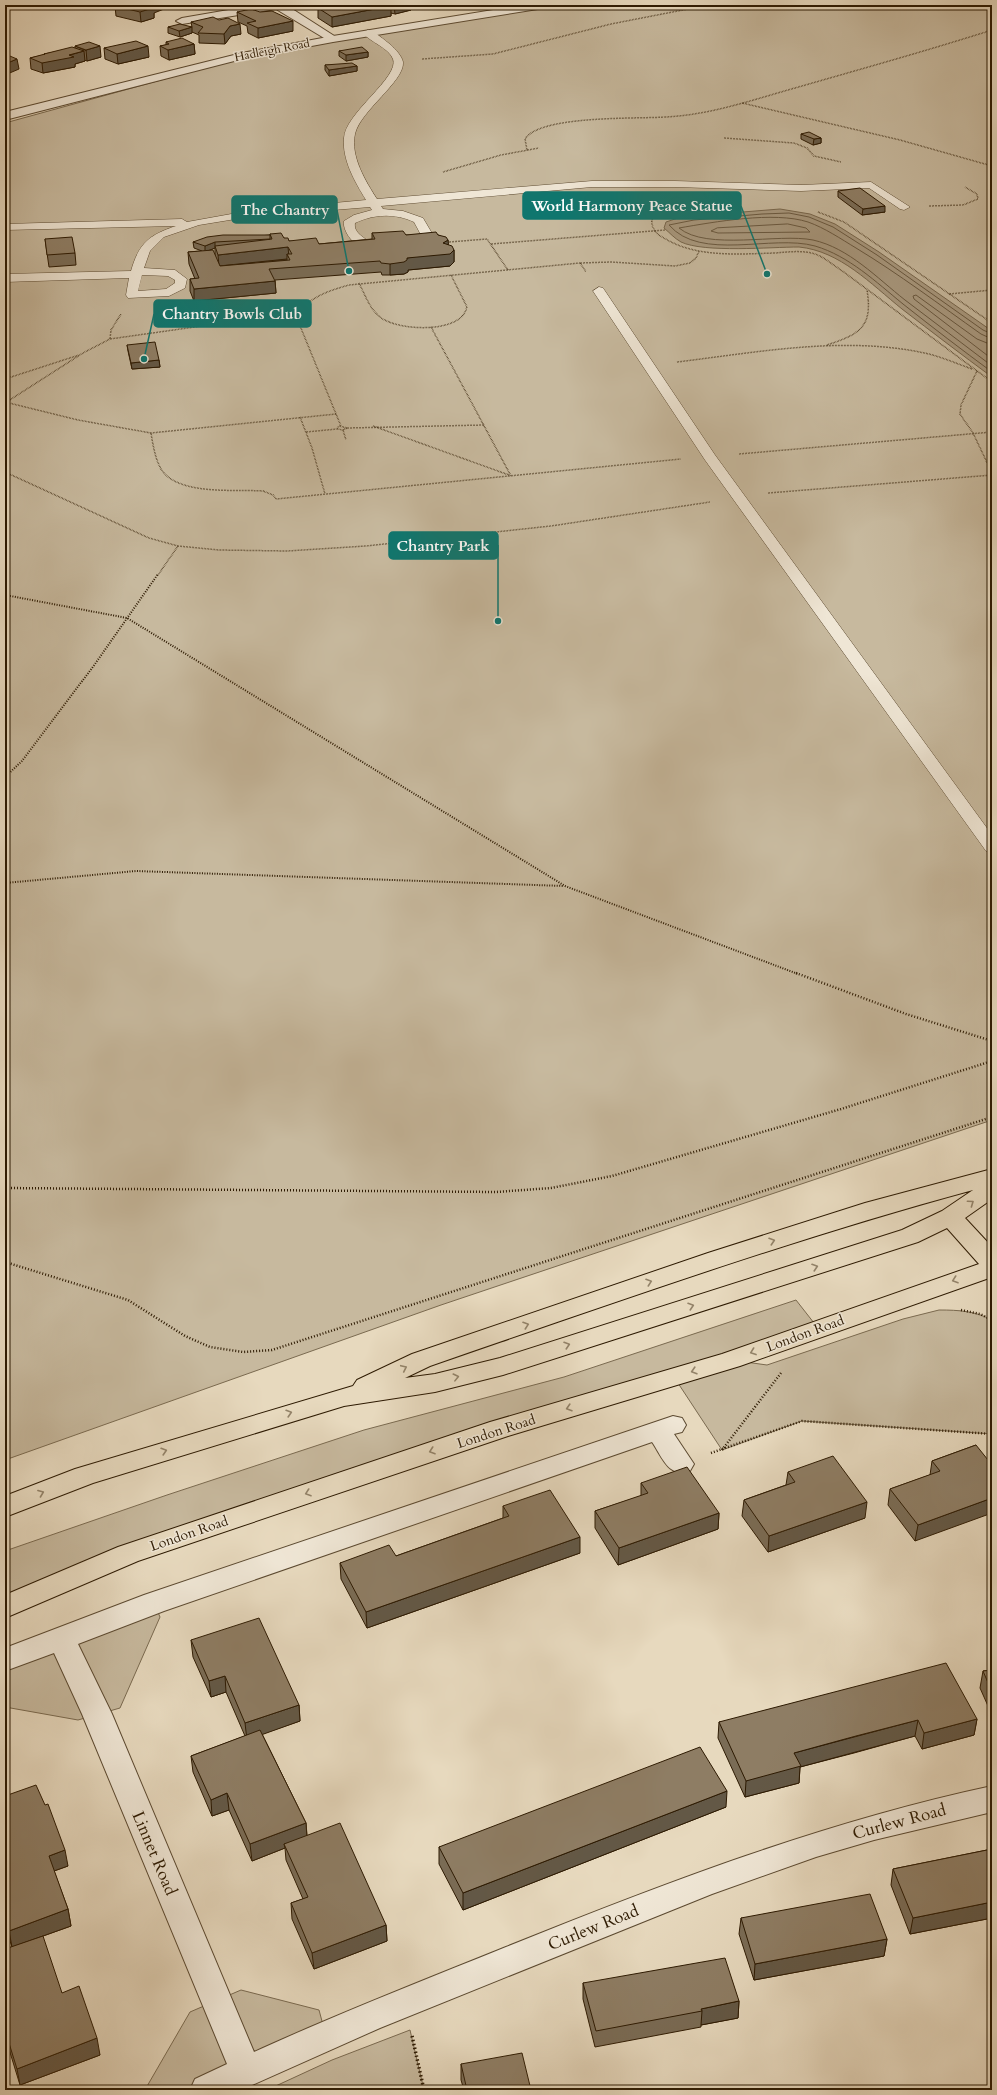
<svg xmlns="http://www.w3.org/2000/svg" width="997" height="2095" font-family="Cardo,serif">
	<style>
		.green { fill: #c7b99e; stroke: #7a6a50 }
		.water { fill: #a8987e; stroke: #77664c }
		.lines { fill: none; stroke-linecap: round; stroke-linejoin: round }
		.shore { stroke: #6a5940; stroke-width: 1 }
		.service-casing { stroke: #5c4a31; stroke-width: 1 }
		.minor-casing { stroke: #5c4a31; stroke-width: 2 }
		.tertiary-casing { stroke: #5c4a31; stroke-width: 2 }
		.primary-casing { stroke: #2d1a02; stroke-width: 2 }
		.path-far3 { stroke: #2d1a02; stroke-width: 1.5; stroke-dasharray: 0.5 1; stroke-linecap: butt }
		.path-far2 { stroke: #2d1a02; stroke-width: 2; stroke-dasharray: 1 1.5; stroke-linecap: butt }
		.path-far1 { stroke: #2d1a02; stroke-width: 2.5; stroke-dasharray: 1 2; stroke-linecap: butt }
		.path { stroke: #2d1a02; stroke-width: 3.5; stroke-dasharray: 1.5 2.5; stroke-linecap: butt }
		.service { fill: #efe6d5; fill-rule: evenodd }
		.minor { fill: #efe6d5; fill-rule: evenodd }
		.tertiary { fill: #efe6d5; fill-rule: evenodd }
		.primary { fill: #e7d9be; fill-rule: evenodd }
		.wall { fill: #7a6c56; stroke: #2d1a02; fill-rule: evenodd }
		.shaded-wall { fill: #635846; stroke: #2d1a02 }
		.building { fill: #8e7d64; stroke: #2d1a02 }
		.oneway { stroke: #938369 }
		.labels { text-anchor: middle; stroke-width: 3; stroke-linejoin: round; paint-order: stroke }
		.far-street-label { font-size: 12px; fill: #2d1a02; stroke: #efe6d5 }
		.street-label { font-size: 14px; fill: #2d1a02; stroke: #efe6d5 }
		.near-street-label { font-size: 17px; fill: #2d1a02; stroke: #efe6d5 }
		.leader { fill: none; stroke: #0f766e; stroke-width: 1.5 }
		.callout-dot { fill: #0f766e; stroke: #efe6d5; stroke-width: 1.5 }
		.callout { fill: #0f766e; stroke: #0f766e; stroke-width: 1.5 }
		.callout-label { font-size: 15px; text-anchor: middle; font-weight: bold; fill: #fff }
	</style>
	<rect width="100%" height="100%" fill="#e7d9be"/>
	<filter id="stains"><feTurbulence type="fractalNoise" baseFrequency=".005" numOctaves="4"/><feColorMatrix values="0 0 0 0 .2 0 0 0 0 .09 0 0 0 0 .02 0 0 0 .5 -.17"/></filter>
	<radialGradient id="worn" r=".72"><stop offset=".6" stop-color="#630" stop-opacity="0"/><stop offset="1" stop-color="#630" stop-opacity=".3"/></radialGradient>
	<g class="green">
		<path d="M544 5H992V1120L441 1305 5 1460V123L190 72 242 56Z"/>
		<path d="M796 1300 814 1323 5 1607V1551L167 1495 364 1430 564 1377Z"/>
		<path d="M939 1310C959 1310 975 1311 992 1320V1434L802 1421 722 1450 674 1377 731 1360 767 1365 903 1319Z"/>
		<path d="M154 1603 160 1617 120 1708 78 1720 5 1707V1660Z"/>
		<path d="M241 1990 319 2010 326 2036 207 2090H147L146 2088 190 2012Z"/>
		<path d="M410 2030 424 2090H339L338 2088 334 2090H267L332 2060Z"/>
	</g>
	<path class="water" d="M780 209 810 214 835 224 879 252 992 331V377C962 355 932 332 902 309 871 284 840 251 799 247 771 247 704 253 681 242 674 238 670 233 664 228L666 222 681 217Z"/>
	<g class="lines">
		<g class="shore">
			<path d="M788 224 806 228 810 232 718 233 711 231 717 228Z"/>
			<path d="M992 334 983 330 877 255 833 227 809 217 789 213 762 214 694 220 669 225C701 262 772 234 815 246 849 256 876 282 903 304 932 327 962 350 992 372"/>
			<path d="M992 339 981 334C940 305 899 274 856 248 841 239 825 228 808 222 774 211 714 222 679 228 707 251 778 233 813 240 849 248 877 278 905 300 934 322 963 344 992 366"/>
			<path d="M992 345 977 339 916 295 913 296 914 299 992 359"/>
		</g>
		<g class="service-casing">
			<g id="service">
				<path d="M368 30C376 32 384 40 391 45 395 49 402 56 403 62 405 81 360 111 355 134 350 156 366 182 377 199L592 181H675L801 185 871 182 910 207 904 210 900 209 869 188 801 191 675 187H592L381 206 383 209 403 211 423 218 433 235 428 245 424 246 418 243 421 235 414 222C395 213 374 214 355 223 353 235 369 239 375 247L373 249C360 253 342 234 344 221L354 215 372 210 370 207 248 217 199 225 164 237 150 251 144 268 175 270 187 279 185 288 169 296 128 298 126 295 129 278 5 282V274L131 271C139 243 149 235 176 226L5 230V224L182 219 187 222 248 211 366 200C355 182 342 160 344 138 345 113 400 77 393 59 388 47 371 43 363 33ZM142 275 168 276 175 280V283L166 289 138 291Z"/>
				<path d="M599 287 603 288 715 455 992 835V852L986 851 705 460 593 291Z"/>
			</g>
		</g>
		<g class="minor-casing">
			<g id="minor">
				<path d="M258 5H286L339 39 337 41H329L276 9 182 24 176 21 182 18Z"/>
				<path d="M673 1416 682 1418 686 1425 682 1432 674 1434 694 1464 690 1471C668 1478 663 1458 652 1442L164 1611 78 1644 112 1714 254 2052C337 2014 422 1981 506 1947 665 1883 824 1822 992 1786V1812L874 1840 816 1857 712 1894 380 2028 241 2090H190L195 2079 227 2064 82 1714 54 1653 5 1671V1648L144 1595Z"/>
			</g>
		</g>
		<g class="tertiary-casing">
			<path id="tertiary" d="M524 5H549L544 8 333 42 242 59 5 120V112L242 53 333 36Z"/>
		</g>
		<g class="primary-casing">
			<path id="primary" d="M992 1169V1199L965 1218 992 1247V1277L740 1366 508 1436 138 1561 5 1618V1595L118 1547 490 1422 722 1354 979 1264 947 1228 918 1242 503 1375 435 1392 344 1406 93 1483 5 1517V1496L75 1469 353 1386 357 1380 412 1354 708 1253 865 1203ZM973 1190 942 1211 902 1230 500 1358 435 1374 405 1378 430 1366C610 1304 789 1240 973 1190Z"/>
		</g>
		<g class="path-far3">
			<path d="M422 59 493 54 611 24 688 9 724 5"/>
			<path d="M742 103 900 140 992 166"/>
			<path d="M724 138 794 143 807 148 814 156 841 162"/>
			<path d="M527 150 525 139C540 115 637 119 665 117 710 115 752 100 795 88 861 69 926 51 992 30"/>
			<path d="M443 172 501 155 539 148"/>
			<path d="M929 206 963 205 978 199 977 194 965 187"/>
			<path d="M713 210 667 213 652 219C651 228 656 234 664 238 696 258 739 254 775 253 787 252 803 250 815 254 824 257 833 265 841 270L992 382"/>
			<path d="M818 212 844 222 992 323"/>
			<path d="M449 242 487 239 508 270"/>
			<path d="M491 244 665 230"/>
			<path d="M580 263 611 262 675 266 690 263 696 258 699 251"/>
			<path d="M359 283C365 295 370 309 380 317 396 330 449 333 463 315 465 313 466 310 467 307L451 275"/>
			<path d="M949 294 992 290"/>
			<path d="M431 327 511 476"/>
			<path d="M110 339 111 330 121 314"/>
			<path d="M827 345C860 334 873 327 867 290"/>
			<path d="M677 362C760 352 846 335 929 354 944 358 958 364 972 369"/>
			<path d="M977 371 961 405 960 414 973 433 992 473"/>
			<path d="M5 379 79 355"/>
			<path d="M5 402 78 420 151 433 336 414 296 316"/>
			<path d="M5 403 83 353 110 339 237 321 296 316C309 297 328 291 349 285L580 263 586 272"/>
			<path d="M336 414 341 426"/>
			<path d="M300 417 312 448 325 494"/>
			<path d="M339 426 347 428 343 430 337 429Z"/>
			<path d="M373 426 509 475"/>
			<path d="M347 428 484 425"/>
			<path d="M343 430 346 440"/>
			<path d="M306 432 337 429"/>
			<path d="M151 433C153 445 155 458 161 469 178 496 235 489 263 491L273 495 276 499 681 459"/>
			<path d="M739 454 992 432"/>
			<path d="M5 472 149 538 178 546 219 550 287 551 366 546 551 526 710 502"/>
			<path d="M768 493 992 475"/>
			<path d="M158 575 178 546"/>
		</g>
		<g class="path-far2">
			<path d="M5 595 127 618 565 886 798 974"/>
			<path d="M5 777 22 761 95 664 158 574"/>
			<path d="M5 883 136 871 564 886"/>
		</g>
		<g class="path-far1">
			<path d="M796 973 906 1014 992 1041"/>
			<path d="M5 1188 496 1192 551 1188 612 1176 841 1109 992 1061"/>
			<path d="M5 1262 128 1300 185 1336 210 1347 243 1352 272 1350 992 1117"/>
			<path d="M961 1310 980 1314 992 1320"/>
			<path d="M722 1450 781 1373"/>
			<path d="M711 1453 802 1421 992 1434"/>
		</g>
		<g class="path">
			<path d="M412 2036 424 2090"/>
			<path d="M338 2088 339 2090"/>
		</g>
		<use href="#service" class="service"/>
		<use href="#minor" class="minor"/>
		<use href="#tertiary" class="tertiary"/>
		<use href="#primary" class="primary"/>
	</g>
	<g class="wall">
		<path d="M350 5H411V10L395 14 391 13V16L332 27 318 18V8Z"/>
		<path d="M115 6 154 13V18L141 22 116 16Z"/>
		<path d="M237 12 293 31 258 38 248 33 247 26 238 22Z"/>
		<path d="M191 22 241 34 231 36 225 44 199 43V35L192 32V33L180 37 168 33V27H192Z"/>
		<path d="M166 42 194 44 195 54 169 60 161 56 160 46 166 45Z"/>
		<path d="M75 46 101 57 87 61 84 60 85 61 75 64V67L43 73 31 69 30 58 44 55V54L75 48Z"/>
		<path d="M104 48 149 57 118 64 105 59Z"/>
		<path d="M339 51 368 52V57L346 61 339 56Z"/>
		<path d="M325 65 357 66V71L329 76 325 70Z"/>
		<path d="M801 134 821 138V143L813 145 801 139Z"/>
		<path d="M838 191 885 212 862 215 838 197Z"/>
		<path d="M372 233 406 235H438L448 240V245L454 250V262L450 266 408 270V272L404 274 390 275H382L381 272 275 280 276 293 194 301 190 291V279H195L189 264 188 252 202 251 194 248 193 242 270 235V234L284 238 289 241 319 244 372 239ZM215 248V256L210 250ZM287 259V260L220 266 266 261Z"/>
		<path d="M45 239 75 253 76 265 49 267Z"/>
		<path d="M127 345 159 360 160 367 132 369 128 351Z"/>
		<path d="M976 1445 915 1541 888 1505 890 1489 930 1475 932 1461Z"/>
		<path d="M788 1472 865 1518 768 1552 742 1516 744 1500 786 1485Z"/>
		<path d="M641 1483 719 1513 718 1529 618 1565 595 1528V1511L641 1496Z"/>
		<path d="M503 1506 580 1553 367 1628 341 1579 340 1563 396 1556 503 1518Z"/>
		<path d="M191 1640 299 1705 300 1721 262 1734 306 1823 307 1835 386 1925 387 1941 314 1969 292 1919 291 1903 303 1899 286 1860 285 1848 252 1861 229 1810 212 1816 193 1772 191 1756 245 1736 226 1692 211 1697 193 1657Z"/>
		<path d="M992 1670V1715L980 1688 983 1671Z"/>
		<path d="M977 1719 974 1735 922 1749 915 1736 854 1753 800 1767 799 1783 745 1797 718 1738 719 1722Z"/>
		<path d="M5 1796 68 1866 54 1871 68 1909 71 1926 29 1941 100 2055 20 2085 5 2036V1949L12 1947 5 1926Z"/>
		<path d="M726 1807 463 1910 439 1864V1847Z"/>
		<path d="M992 1849V1918L910 1934 891 1885 893 1869Z"/>
		<path d="M741 1918 887 1939 884 1956 754 1980 739 1934Z"/>
		<path d="M583 1983 739 2001 738 2018 701 2025V2027L595 2047 583 1999Z"/>
		<path d="M461 2064 531 2090H464L461 2080Z"/>
	</g>
	<g class="shaded-wall">
		<path d="M147 5H174L154 13V18L141 22 140 12 145 6Z"/>
		<path d="M394 5H411V10L395 14Z"/>
		<path d="M391 6V16L332 27V17Z"/>
		<path d="M293 21V31L258 38V28Z"/>
		<path d="M240 24 241 34 231 36 225 44 224 34 230 26Z"/>
		<path d="M192 27V33L180 37 179 31Z"/>
		<path d="M194 44 195 54 169 60 168 50Z"/>
		<path d="M100 46 101 57 87 61 86 50Z"/>
		<path d="M148 46 149 57 118 64 117 54Z"/>
		<path d="M84 51 85 61 75 64V67L43 73 42 63Z"/>
		<path d="M368 52V57L346 61V55Z"/>
		<path d="M17 59 19 69 5 75V64Z"/>
		<path d="M357 66V71L329 76V70Z"/>
		<path d="M821 138V143L813 145 814 139Z"/>
		<path d="M885 206V212L862 215 863 209Z"/>
		<path d="M448 240 449 252 443 243Z"/>
		<path d="M215 242V248L205 252V246Z"/>
		<path d="M288 247 289 258 287 254V259L219 266 218 255Z"/>
		<path d="M454 250V262L450 266 408 270V272L404 274 390 275V264L407 258Z"/>
		<path d="M275 281 276 293 194 301V289Z"/>
		<path d="M159 360 160 367 132 369 131 363Z"/>
		<path d="M992 1498V1513L915 1541 918 1525Z"/>
		<path d="M867 1502 865 1518 768 1552 769 1536Z"/>
		<path d="M719 1513 718 1529 618 1565 619 1548Z"/>
		<path d="M580 1537V1553L367 1628 366 1612Z"/>
		<path d="M225 1676 226 1692 211 1697 209 1681Z"/>
		<path d="M299 1705 300 1721 247 1740 245 1723Z"/>
		<path d="M977 1719 974 1735 922 1749 924 1733Z"/>
		<path d="M918 1720 915 1736 800 1767 799 1783 745 1797 746 1781 794 1753Z"/>
		<path d="M727 1791 726 1807 463 1910V1893Z"/>
		<path d="M227 1793 229 1810 212 1816 211 1800Z"/>
		<path d="M306 1823 307 1839 284 1844 285 1848 252 1861 250 1844Z"/>
		<path d="M65 1850 68 1866 51 1872 49 1856Z"/>
		<path d="M992 1902V1918L910 1934 913 1918Z"/>
		<path d="M68 1909 71 1926 12 1947 9 1931Z"/>
		<path d="M386 1925 387 1941 314 1969 312 1953Z"/>
		<path d="M887 1939 884 1956 754 1980 755 1964Z"/>
		<path d="M739 2001 738 2018 701 2025 702 2011 701 2009Z"/>
		<path d="M97 2038 100 2055 20 2085 17 2069Z"/>
	</g>
	<g class="building">
		<path d="M118 5H147L145 6 153 8 140 12 115 6Z"/>
		<path d="M349 5H389L391 6 332 17 318 8Z"/>
		<path d="M251 9 260 12 272 11 293 21 258 28 247 23 256 21 237 12Z"/>
		<path d="M213 17 219 20 228 18 240 24 230 26 224 34 198 33 203 27 191 22Z"/>
		<path d="M180 24 192 27 179 31 168 27Z"/>
		<path d="M182 38 194 44 168 50 160 46 169 44 166 42Z"/>
		<path d="M136 41 148 46 117 54 104 48Z"/>
		<path d="M89 42 100 46 86 50 75 46Z"/>
		<path d="M72 47 84 51 69 55 74 57 42 63 30 58 45 54H44Z"/>
		<path d="M362 47 368 52 346 55 339 51Z"/>
		<path d="M5 54 17 59 5 64Z"/>
		<path d="M352 63 357 66 329 70 325 65Z"/>
		<path d="M809 132 821 138 814 139 801 134Z"/>
		<path d="M860 188 885 206 863 209 838 191Z"/>
		<path d="M403 231 406 235 436 232 438 235 446 237 448 240 443 243 452 246 454 250 450 254 407 258V260L404 262 390 264 381 263 380 261 269 269 275 281 194 289 190 279 199 278 188 252 213 250 220 266 290 260 287 254H292L288 247 218 255 215 246 272 239 270 234 281 233 284 238H288L289 241 316 238 319 244 375 239 372 233Z"/>
		<path d="M223 235H270V239L215 242 205 246 193 242 207 237Z"/>
		<path d="M72 237 75 253 47 255 45 239Z"/>
		<path d="M155 342 159 360 131 363 127 345Z"/>
		<path d="M976 1445 992 1465V1498L918 1525 890 1489 940 1471 932 1461Z"/>
		<path d="M833 1456 867 1502 769 1536 744 1500 795 1482 788 1472Z"/>
		<path d="M687 1467 719 1513 619 1548 595 1511 648 1493 641 1483Z"/>
		<path d="M550 1490 580 1537 366 1612 340 1563 389 1545 396 1556 509 1516 503 1506Z"/>
		<path d="M259 1618 299 1705 245 1723 225 1676 209 1681 191 1640Z"/>
		<path d="M946 1663 977 1719 924 1733 918 1720 856 1736 794 1753 801 1766 746 1781 719 1722Z"/>
		<path d="M992 1670V1692L983 1671Z"/>
		<path d="M260 1730 306 1823 250 1844 227 1793 211 1800 191 1756Z"/>
		<path d="M700 1747 727 1791 463 1893 439 1847Z"/>
		<path d="M36 1785 45 1805 48 1804 65 1850 49 1856 68 1909 9 1931 5 1919V1796Z"/>
		<path d="M340 1823 386 1925 312 1953 291 1903 308 1897 284 1844Z"/>
		<path d="M992 1849V1902L913 1918 893 1869Z"/>
		<path d="M870 1894 887 1939 755 1964 741 1918Z"/>
		<path d="M43 1936 62 1993 79 1986 97 2038 17 2069 5 2030V1949Z"/>
		<path d="M725 1958 739 2001 701 2009 702 2011 596 2031 583 1983Z"/>
		<path d="M522 2053 531 2090H467L461 2064Z"/>
	</g>
	<defs><path id="oneway-chevron" d="M-2-3.5L2.5 0L-2 3.5" fill="none" stroke-width="1.6" stroke-linecap="round" stroke-linejoin="round"/></defs>
	<g class="oneway">
		<use href="#oneway-chevron" transform="translate(971 1203) rotate(-35)"/>
		<use href="#oneway-chevron" transform="translate(772 1241) rotate(-18)"/>
		<use href="#oneway-chevron" transform="translate(815 1267) rotate(-18)"/>
		<use href="#oneway-chevron" transform="translate(955 1280) rotate(161)"/>
		<use href="#oneway-chevron" transform="translate(649 1282) rotate(-19)"/>
		<use href="#oneway-chevron" transform="translate(691 1306) rotate(-18)"/>
		<use href="#oneway-chevron" transform="translate(526 1325) rotate(-19)"/>
		<use href="#oneway-chevron" transform="translate(567 1345) rotate(-18)"/>
		<use href="#oneway-chevron" transform="translate(753 1352) rotate(160)"/>
		<use href="#oneway-chevron" transform="translate(404 1368) rotate(-25)"/>
		<use href="#oneway-chevron" transform="translate(694 1371) rotate(163)"/>
		<use href="#oneway-chevron" transform="translate(456 1377) rotate(-14)"/>
		<use href="#oneway-chevron" transform="translate(569 1408) rotate(163)"/>
		<use href="#oneway-chevron" transform="translate(289 1413) rotate(-17)"/>
		<use href="#oneway-chevron" transform="translate(164 1451) rotate(-17)"/>
		<use href="#oneway-chevron" transform="translate(432 1451) rotate(161)"/>
		<use href="#oneway-chevron" transform="translate(41 1493) rotate(-21)"/>
		<use href="#oneway-chevron" transform="translate(308 1493) rotate(161)"/>
	</g>
	<g class="labels">
		<g class="far-street-label">
			<text transform="translate(272 50) rotate(-11)" y="4">Hadleigh Road</text>
		</g>
		<g class="street-label">
			<text transform="translate(805 1333) rotate(-20)" y="5">London Road</text>
			<text transform="translate(496 1431) rotate(-18)" y="5">London Road</text>
			<text transform="translate(189 1533) rotate(-19)" y="5">London Road</text>
		</g>
		<g class="near-street-label">
			<text transform="translate(899 1821) rotate(-15)" y="6">Curlew Road</text>
			<text transform="translate(155 1853) rotate(67)" y="6">Linnet Road</text>
			<text transform="translate(593 1927) rotate(-22)" y="6">Curlew Road</text>
		</g>
	</g>
	<path class="leader" d="M767 274L741 206M349 271L337 210M144 359L154 314M498 621L498 545"/>
	<g class="callout-dot">
		<circle cx="767" cy="274" r="4"/>
		<circle cx="349" cy="271" r="4"/>
		<circle cx="144" cy="359" r="4"/>
		<circle cx="498" cy="621" r="4"/>
	</g>
	<g class="callout">
		<rect x="523" y="192" width="218" height="27" rx="4"/>
		<rect x="232" y="196" width="105" height="27" rx="4"/>
		<rect x="154" y="300" width="157" height="27" rx="4"/>
		<rect x="389" y="532" width="109" height="27" rx="4"/>
	</g>
	<g class="callout-label">
		<text x="632" y="211">World Harmony Peace Statue</text>
		<text x="285" y="215">The Chantry</text>
		<text x="232" y="319">Chantry Bowls Club</text>
		<text x="443" y="551">Chantry Park</text>
	</g>
	<rect width="997" height="2095" fill="none" stroke="#e7d9be" stroke-width="20"/>
	<rect x="6" y="6" width="985" height="2083" fill="none" stroke="#2d1a02" stroke-width="2"/>
	<rect x="10" y="10" width="977" height="2075" fill="none" stroke="#2d1a02"/>
	<rect width="100%" height="100%" filter="url(#stains)"/>
	<rect width="100%" height="100%" fill="url(#worn)"/>
</svg>
